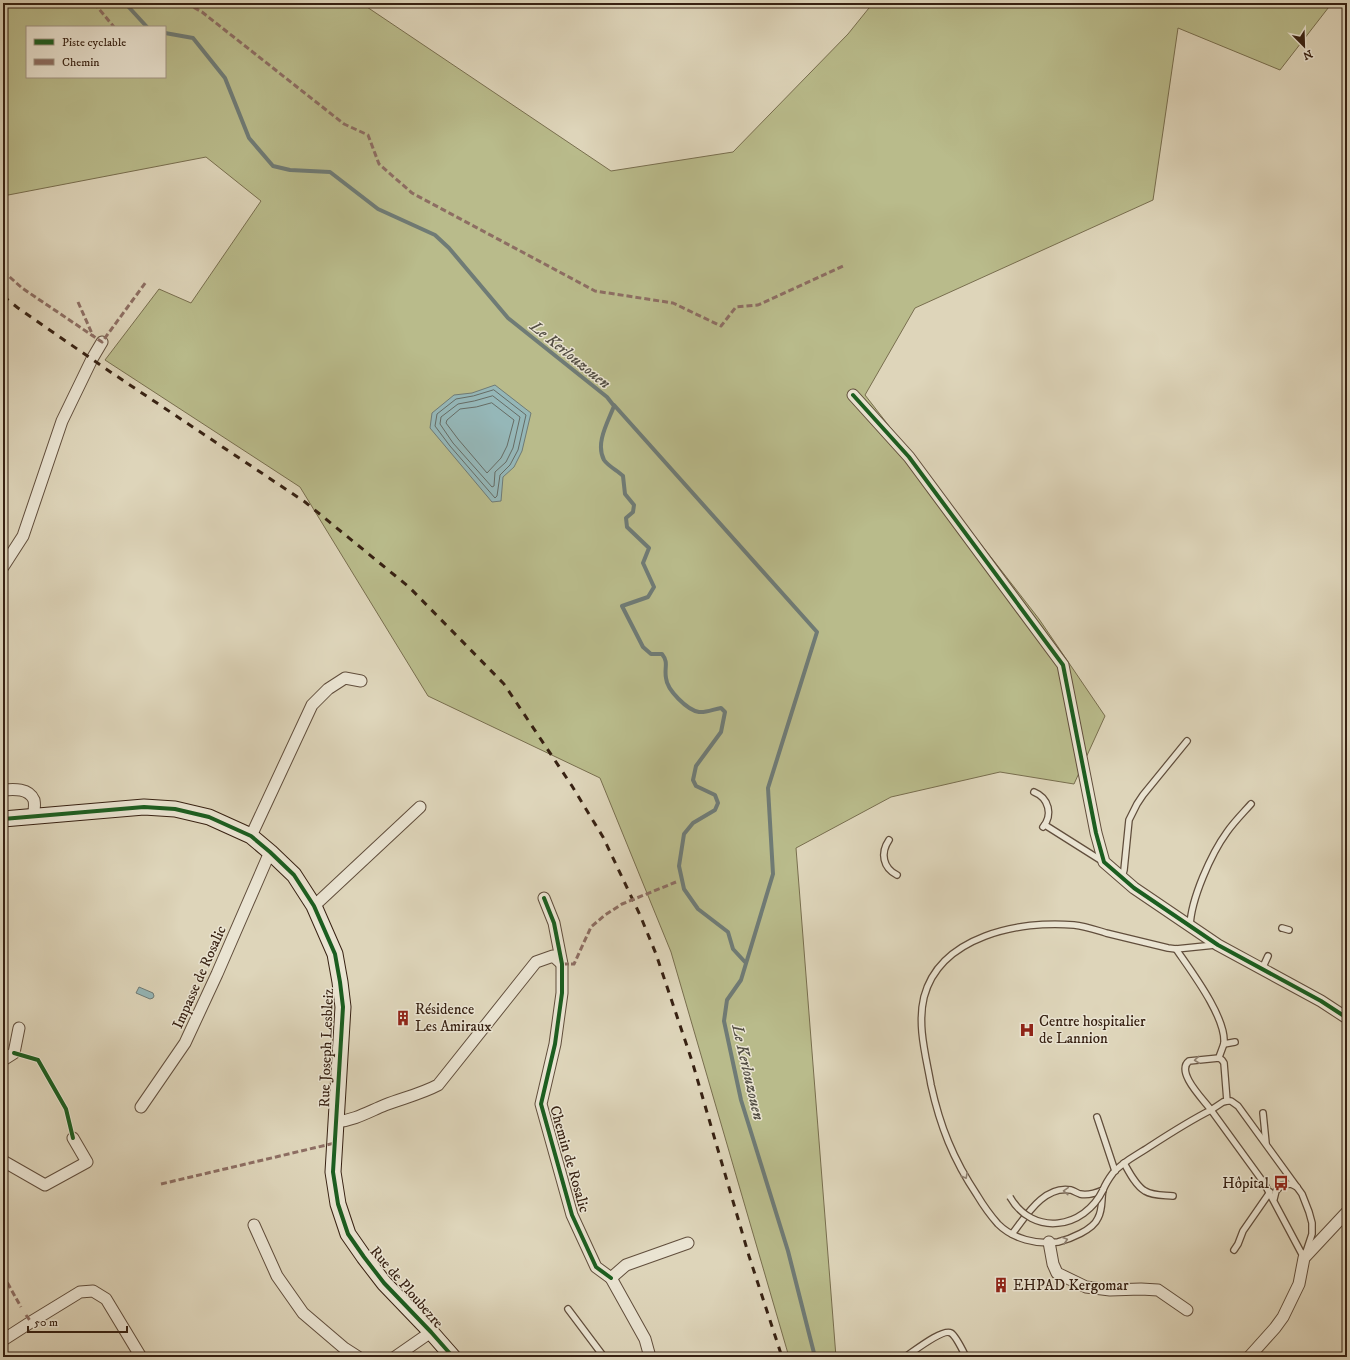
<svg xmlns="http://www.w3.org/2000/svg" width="1350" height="1360" font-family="'IM FELL DW Pica',serif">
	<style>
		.green { fill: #b9bb8b; stroke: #786e4e; fill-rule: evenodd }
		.water { fill: #95b7b8; stroke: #6f7b76 }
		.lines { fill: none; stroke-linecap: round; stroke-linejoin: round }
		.shore { stroke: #666c65; stroke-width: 1 }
		.stream { stroke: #6f7b76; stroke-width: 4 }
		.lane-casing { stroke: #614e3c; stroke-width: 8 }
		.street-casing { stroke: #614e3c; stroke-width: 13 }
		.secondary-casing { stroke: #372112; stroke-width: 17 }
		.lane { stroke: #eae4d2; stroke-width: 5.5 }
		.street { stroke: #eae4d2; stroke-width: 11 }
		.secondary { stroke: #eae4d2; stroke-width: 15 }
		.rail { stroke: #372112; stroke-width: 3; stroke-dasharray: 7 7; stroke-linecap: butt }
		.lane-bridge-casing { stroke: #614e3c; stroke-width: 8; stroke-linecap: butt }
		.lane-bridge { stroke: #eae4d2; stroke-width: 5.5 }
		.quiet { stroke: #8d6e63; stroke-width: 3; stroke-dasharray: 6 3; stroke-linecap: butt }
		.cycleway-casing { stroke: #eae4d2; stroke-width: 6 }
		.cycleway { stroke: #1b5e20; stroke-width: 4 }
		.oneway { stroke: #908272 }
		.labels { text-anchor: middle; stroke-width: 3; stroke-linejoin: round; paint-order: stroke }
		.street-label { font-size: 15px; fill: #372112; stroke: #eae4d2 }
		.poi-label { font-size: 15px; fill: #372112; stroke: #eae4d2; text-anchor: start }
		.water-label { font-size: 16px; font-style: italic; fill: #534e44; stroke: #eae4d2 }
	</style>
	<rect width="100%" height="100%" fill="#ded5ba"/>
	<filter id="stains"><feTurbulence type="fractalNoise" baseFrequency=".005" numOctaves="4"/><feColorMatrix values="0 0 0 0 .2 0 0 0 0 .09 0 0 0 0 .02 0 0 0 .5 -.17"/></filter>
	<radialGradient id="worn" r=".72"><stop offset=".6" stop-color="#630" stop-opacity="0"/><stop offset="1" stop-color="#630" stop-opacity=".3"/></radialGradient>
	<path class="green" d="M3 3H361L611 171 733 152 848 34 873 3H1332L1280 70 1178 28 1153 200 915 308 865 395 1039 619 1105 716 1074 784 1000 772 891 797 796 848 836 1357H789L671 952 600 778 428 696 300 487 105 360 159 289 191 303 261 201 206 157 3 196ZM27 27H165V77H27Z"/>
	<g class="water">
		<path d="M495 385 531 413 522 451 514 467 503 477 501 501 492 502 430 428 432 413 454 395 472 393Z"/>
		<path d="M139 987 153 993 154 996 153 998 150 999 136 993Z"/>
	</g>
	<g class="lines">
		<g class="shore">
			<path d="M494 390 526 415 518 450 510 465 500 475 497 496 495 498 450 446 435 426 437 414 456 399 473 396Z"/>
			<path d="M493 396 520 417 513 448 506 462 495 472 494 486 492 487 453 443 440 424 441 417 458 404 474 401Z"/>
			<path d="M492 403 514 420 507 446 501 458 487 473 458 439 446 423 447 420 460 409 476 407Z"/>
		</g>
		<g class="stream">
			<path d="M125 3 147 27"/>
			<path d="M165 33 193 38 225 78 249 138 273 166 290 170 330 172 378 209 435 235 449 248 508 318 607 397 614 406C608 422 595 443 604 460 608 466 618 471 623 476L625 494 634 505 633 512 626 518 627 527 649 548 643 563 654 587 648 597 622 606 643 647 651 654H662C669 663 664 667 666 678 667 690 687 710 699 712 706 713 714 709 721 708L725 712 721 732 696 766 693 780 696 786 715 795 718 803 715 810 693 823 684 834 679 866 684 889 698 909 728 932 733 949 745 962"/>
			<path d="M614 405 817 632 768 788 773 874 741 980 727 1000 724 1021 741 1100 788 1251 815 1357"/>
		</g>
		<g class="lane-casing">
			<g id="lane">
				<path d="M1034 792C1049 798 1053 815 1043 827"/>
				<path d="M1045 825 1102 861"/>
				<path d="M889 840C880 853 883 868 897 875"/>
				<path d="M1122 877 1124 870 1129 820 1137 804 1143 795 1187 741"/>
				<path d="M1190 926C1191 899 1211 854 1227 832 1234 822 1243 813 1251 804"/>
				<path d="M1282 928 1289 930"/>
				<path d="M1215 945 1176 949 1168 948C1147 943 1126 938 1106 933 1096 930 1085 926 1074 925 1020 920 940 936 924 997 917 1026 926 1056 931 1085 940 1126 953 1159 977 1195 983 1205 990 1215 998 1224 1013 1239 1037 1245 1058 1242 1070 1239 1093 1230 1098 1218 1103 1209 1101 1199 1103 1190 1105 1185 1110 1177 1113 1173 1122 1162 1137 1155 1149 1147 1169 1134 1189 1121 1211 1110 1204 1100 1175 1072 1189 1061L1219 1058 1222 1060 1224 1063 1227 1101"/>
				<path d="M1176 949C1191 971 1226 1017 1224 1043 1223 1048 1220 1053 1219 1058"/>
				<path d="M1262 969 1268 956"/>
				<path d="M1224 1044 1235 1042"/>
				<path d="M1227 1101H1231L1238 1106 1302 1194 1309 1212 1312 1223V1234L1304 1258 1264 1183 1211 1110 1223 1102Z"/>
				<path d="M1263 1113 1266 1143"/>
				<path d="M1097 1117 1115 1171"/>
				<path d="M1124 1163C1129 1172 1136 1186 1145 1191 1153 1196 1164 1195 1173 1196"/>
				<path d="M1274 1199 1276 1191 1282 1185 1291 1184 1297 1187"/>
				<path d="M1012 1234C1026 1216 1044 1185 1071 1190 1074 1191 1077 1193 1080 1194 1088 1196 1096 1193 1103 1190"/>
				<path d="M1234 1250 1238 1244 1243 1231 1270 1192"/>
				<path d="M568 1309 604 1357"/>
				<path d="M905 1357C913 1352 943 1328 951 1333 956 1336 963 1351 966 1357"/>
			</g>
		</g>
		<g class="street-casing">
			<g id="street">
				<path d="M853 395 909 457 1063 665 1096 833 1104 862 1134 888 1218 945 1321 1001 1347 1018"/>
				<path d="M3 567 23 536 62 421 92 359 102 342"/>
				<path d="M3 790C14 789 29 788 34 800 35 805 34 812 33 816"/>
				<path d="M251 836 312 705 328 689 345 678 361 681"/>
				<path d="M544 898 554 923 562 964V993L555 1044 541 1104 572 1215 596 1267 611 1278"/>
				<path d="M314 906 420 807"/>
				<path d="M3 1060 14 1053 19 1028"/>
				<path d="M141 1107 185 1043 217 974 270 852"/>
				<path d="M336 1122C355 1120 368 1112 385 1105 403 1098 421 1094 438 1085L536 962 553 956 562 964"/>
				<path d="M3 1161 45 1185 87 1162 73 1138"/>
				<path d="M254 1225 277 1276 303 1313 344 1348 358 1357"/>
				<path d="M1049 1242 1053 1264 1057 1273 1086 1287 1110 1290 1141 1289 1158 1290 1187 1310"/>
				<path d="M3 1340 31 1322 80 1292 93 1291 106 1299 141 1357"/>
				<path d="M395 1357 431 1332"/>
				<path d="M650 1357 645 1339 611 1278 626 1265 688 1243"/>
				<path d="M1249 1357 1275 1328 1283 1317 1299 1284 1304 1258 1347 1212"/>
			</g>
		</g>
		<g class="secondary-casing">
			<path id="secondary" d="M3 819 144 807 175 809 209 817 251 836 270 852 294 875 314 906 335 954 340 982 343 1007 333 1172 338 1204 348 1234 364 1257 384 1283 431 1332 453 1357"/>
		</g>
		<use href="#lane" class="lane"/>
		<use href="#street" class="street"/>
		<use href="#secondary" class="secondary"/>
		<path class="rail" d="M3 296 18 308 109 371 305 502 409 587 504 684 572 786 603 837 640 915 656 954 692 1061 749 1256 782 1357"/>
		<g class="lane-bridge-casing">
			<path id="lane-bridge" d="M1010 1197C1033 1237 1084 1229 1103 1190"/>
		</g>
		<use href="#lane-bridge" class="lane-bridge"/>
		<g class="quiet">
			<path d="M94 3 114 27"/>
			<path d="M186 3 202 12 344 124 368 135 379 164 412 193 595 291 673 303 721 326 736 307 758 305 843 266"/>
			<path d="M3 271 22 288 102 342 146 282"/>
			<path d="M78 302 93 336"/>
			<path d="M562 964H574L591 927 605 915 622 904 676 882"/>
			<path d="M161 1184 335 1143"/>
			<path d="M3 1275 21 1307"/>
			<path d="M26 1315 31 1322"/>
		</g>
		<g class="cycleway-casing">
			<g id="cycleway">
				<path d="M853 395 909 457 1063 665 1096 833 1104 862 1134 888 1218 945 1321 1001 1347 1018"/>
				<path d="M3 819 144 807 175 809 209 817 251 836 270 852 294 875 314 906 335 954 340 982 343 1007 333 1172 338 1204 348 1234 364 1257 384 1283 431 1332 453 1357"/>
				<path d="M544 898 554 923 562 964V993L555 1044 541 1104 572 1215 596 1267 611 1278"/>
				<path d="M14 1053 38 1060 66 1109 73 1138"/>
			</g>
		</g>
		<use href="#cycleway" class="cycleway"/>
	</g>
	<defs><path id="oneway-chevron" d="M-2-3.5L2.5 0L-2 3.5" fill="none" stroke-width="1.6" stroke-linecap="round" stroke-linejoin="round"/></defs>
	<g class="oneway">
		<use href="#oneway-chevron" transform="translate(1197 1060) rotate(174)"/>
		<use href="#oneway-chevron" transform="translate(965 1176) rotate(62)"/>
		<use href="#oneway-chevron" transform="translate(1066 1191) rotate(-176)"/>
		<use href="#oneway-chevron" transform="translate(1065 1240) rotate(-16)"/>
	</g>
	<defs>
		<g id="building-bare" transform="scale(1.2)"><path d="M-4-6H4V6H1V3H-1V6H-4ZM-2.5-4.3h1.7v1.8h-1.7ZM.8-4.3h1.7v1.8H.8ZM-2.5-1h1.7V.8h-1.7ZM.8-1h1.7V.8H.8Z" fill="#8f2418" stroke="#eae4d2" stroke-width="2.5" paint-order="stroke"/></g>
		<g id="hospital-bare" transform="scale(1.2)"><path d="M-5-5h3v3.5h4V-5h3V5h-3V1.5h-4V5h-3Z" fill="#8f2418" stroke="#eae4d2" stroke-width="2.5" paint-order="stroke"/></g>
		<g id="bus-bare" transform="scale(1.2)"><path d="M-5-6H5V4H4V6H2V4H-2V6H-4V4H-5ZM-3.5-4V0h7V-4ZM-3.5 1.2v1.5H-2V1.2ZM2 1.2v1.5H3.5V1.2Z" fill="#8f2418" stroke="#eae4d2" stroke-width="2.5" paint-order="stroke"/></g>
	</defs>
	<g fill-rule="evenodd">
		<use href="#building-bare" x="403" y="1018"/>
		<use href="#hospital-bare" x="1027" y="1030"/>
		<use href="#bus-bare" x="1281" y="1183"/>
		<use href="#building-bare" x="1001" y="1285"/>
	</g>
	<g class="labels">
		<g class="street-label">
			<text transform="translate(199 977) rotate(-66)" y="5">Impasse de Rosalic</text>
			<text transform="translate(326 1048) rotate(-88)" y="5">Rue Joseph Lesbleiz</text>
			<text transform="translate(570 1159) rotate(74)" y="5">Chemin de Rosalic</text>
			<text transform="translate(407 1287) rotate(49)" y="5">Rue de Ploubezre</text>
		</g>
		<g class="poi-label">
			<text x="415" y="1014">Résidence<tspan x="415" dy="17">Les Amiraux</tspan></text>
			<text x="1039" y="1026">Centre hospitalier<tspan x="1039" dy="17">de Lannion</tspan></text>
			<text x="1269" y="1188" text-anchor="end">Hôpital</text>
			<text x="1013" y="1290">EHPAD Kergomar</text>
		</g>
		<g class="water-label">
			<text transform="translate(571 354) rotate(39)" y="6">Le Kerlouzouen</text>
			<text transform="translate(749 1072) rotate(77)" y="6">Le Kerlouzouen</text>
		</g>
	</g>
	<rect width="1350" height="1360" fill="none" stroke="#ded5ba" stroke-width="16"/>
	<rect x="4" y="4" width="1342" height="1352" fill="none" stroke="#372112" stroke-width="2"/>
	<rect x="8" y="8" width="1334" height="1344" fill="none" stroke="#372112"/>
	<rect x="26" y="26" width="140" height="52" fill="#eae4d2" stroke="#a29685"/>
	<rect x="34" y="39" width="20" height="6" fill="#1b5e20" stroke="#a29685"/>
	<text x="62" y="46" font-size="12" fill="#372112">Piste cyclable</text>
	<rect x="34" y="59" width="20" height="6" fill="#8d6e63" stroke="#a29685"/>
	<text x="62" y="66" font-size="12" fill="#372112">Chemin</text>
	<g transform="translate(1304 46) rotate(157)" stroke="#eae4d2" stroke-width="3" paint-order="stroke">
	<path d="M0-3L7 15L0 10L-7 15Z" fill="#372112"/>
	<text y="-6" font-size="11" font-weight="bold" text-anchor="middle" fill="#372112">N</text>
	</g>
	<path d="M28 1326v6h99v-6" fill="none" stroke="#372112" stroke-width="2"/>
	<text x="34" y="1326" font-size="12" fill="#372112" stroke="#eae4d2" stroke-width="3" paint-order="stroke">50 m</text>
	<rect width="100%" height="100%" filter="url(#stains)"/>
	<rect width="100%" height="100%" fill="url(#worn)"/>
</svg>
